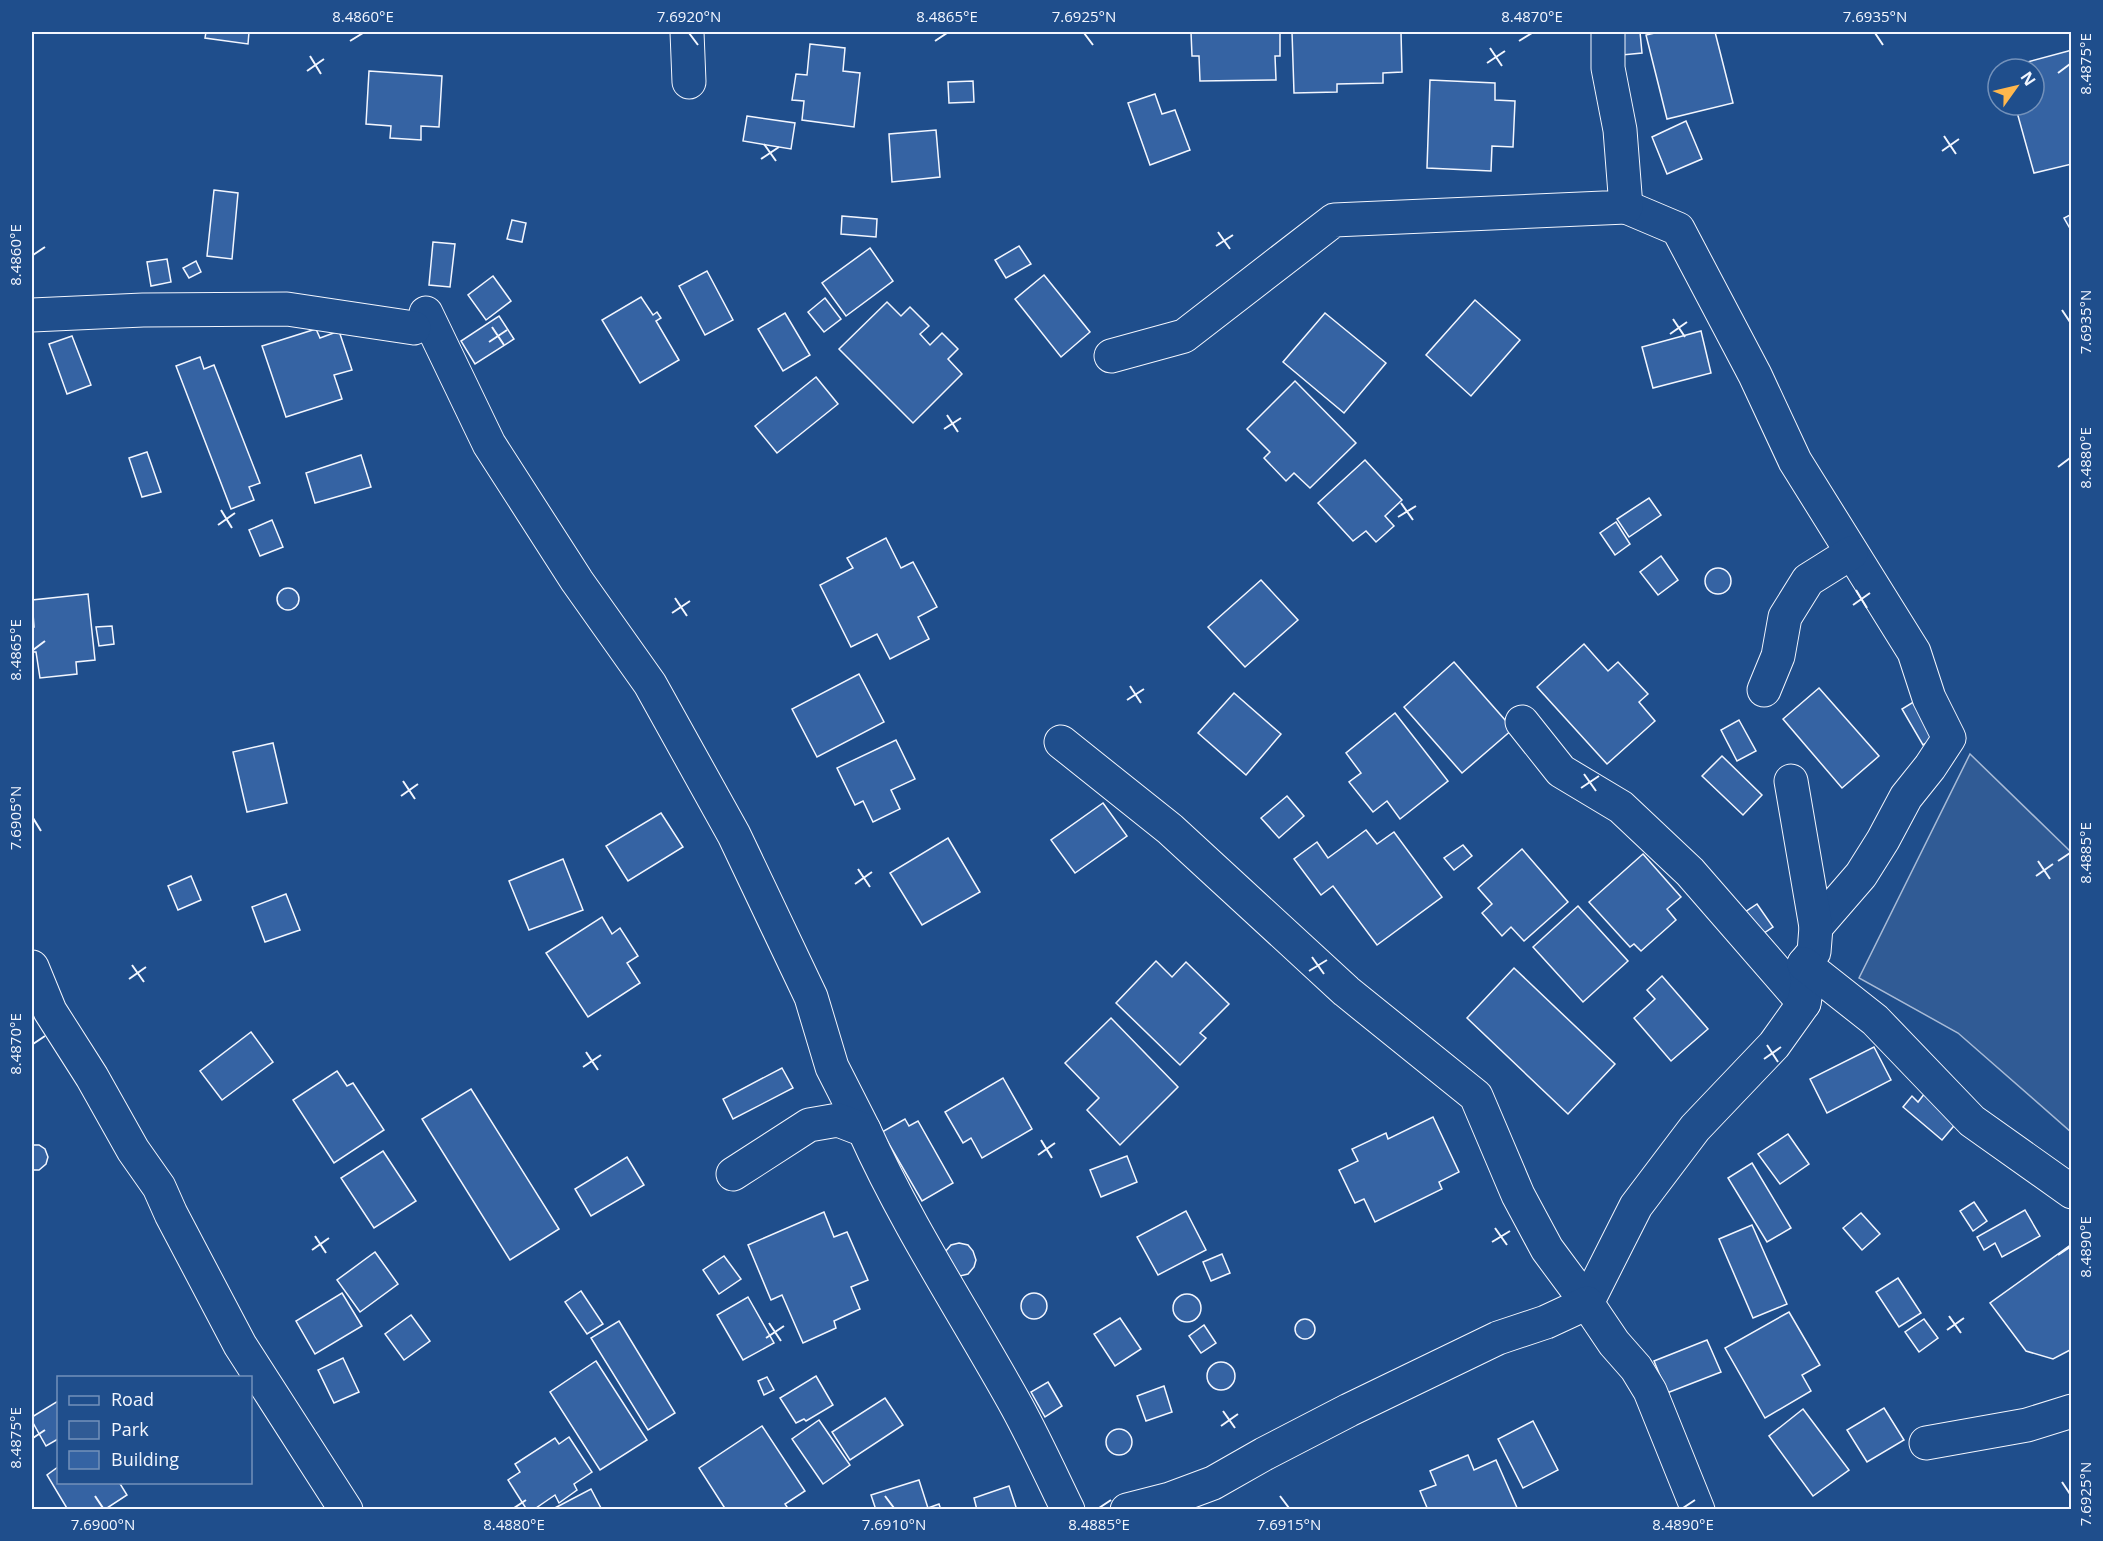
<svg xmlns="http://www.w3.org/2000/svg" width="2103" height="1541" font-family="'Open Sans',sans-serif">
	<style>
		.green { fill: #305b95; stroke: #a8bbd7; stroke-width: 1.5 }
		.building { fill: #3563a3; stroke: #f2f6ff; stroke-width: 1.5 }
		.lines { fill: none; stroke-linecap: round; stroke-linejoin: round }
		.minor-casing { stroke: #f2f6ff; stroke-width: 35 }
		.minor { stroke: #1f4e8c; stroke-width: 33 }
		.ticks { fill: none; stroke: #f2f6ff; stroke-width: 2 }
		.neatline { fill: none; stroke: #f2f6ff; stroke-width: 2 }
		.ticks-label { font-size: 15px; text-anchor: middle; fill: #f2f6ff }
	</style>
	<rect width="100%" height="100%" fill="#1f4e8c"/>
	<path class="green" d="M1970 754 2071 852V1132L1958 1033 1859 978Z"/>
	<g class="building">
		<path d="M206 32H249L248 44 205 38Z"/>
		<path d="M1191 32H1280V56H1275L1276 80 1200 81 1199 56H1192Z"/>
		<path d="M1292 32H1401L1402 72 1383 73V83L1337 84V92L1294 93Z"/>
		<path d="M1620 32H1640L1642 53 1622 55Z"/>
		<path d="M1659 32H1715L1733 103 1667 119 1646 35Z"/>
		<path d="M810 44 845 48 843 71 860 73 854 127 802 120 804 101 792 100 796 74 807 75Z"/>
		<path d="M2072 50V164L2034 173 2015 105H2034V69L2005 68Z"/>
		<path d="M369 71 442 76 439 127 421 126V140L390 138 391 126 366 124Z"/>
		<path d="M1430 80 1495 83V100L1515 101 1513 147 1492 146 1491 171 1427 168Z"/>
		<path d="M973 81 974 102 949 103 948 82Z"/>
		<path d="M1155 94 1162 114 1175 110 1190 150 1150 165 1128 103Z"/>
		<path d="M747 116 795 123 791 149 743 141Z"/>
		<path d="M1686 121 1702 159 1667 174 1652 137Z"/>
		<path d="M936 130 940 177 892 182 889 134Z"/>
		<path d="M214 190 238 193 232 259 207 256Z"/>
		<path d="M2072 214V232L2064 218Z"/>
		<path d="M842 216 877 219 876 237 841 234Z"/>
		<path d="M512 220 526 223 522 242 507 239Z"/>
		<path d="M433 242 455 244 450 287 429 285Z"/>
		<path d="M1019 246 1031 264 1006 278 995 260Z"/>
		<path d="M870 248 893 281 846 316 822 283Z"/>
		<path d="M167 259 171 282 151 286 147 262Z"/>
		<path d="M196 261 201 272 189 278 183 268Z"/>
		<path d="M707 271 733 320 705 335 679 286Z"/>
		<path d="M1044 275 1090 332 1061 357 1015 299Z"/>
		<path d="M493 276 511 301 486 320 468 295Z"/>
		<path d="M641 297 653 315 657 312 661 318 656 321 679 360 640 383 602 320Z"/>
		<path d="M825 298 841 319 824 332 808 312Z"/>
		<path d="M1475 300 1520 340 1471 396 1426 355Z"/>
		<path d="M887 302 901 316 910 307 929 326 920 334 930 345 942 333 958 349 948 359 962 374 913 423 839 349Z"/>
		<path d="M785 313 810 355 783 371 758 329Z"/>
		<path d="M1325 313 1386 363 1344 413 1283 362Z"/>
		<path d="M499 316 514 339 475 364 461 341Z"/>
		<path d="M316 329 320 338 339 331 352 370 334 375 342 399 286 417 262 346Z"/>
		<path d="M1701 331 1711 373 1653 388 1642 347Z"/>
		<path d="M72 336 91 385 67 394 49 344Z"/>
		<path d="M200 357 204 369 214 365 260 483 249 487 254 500 231 509 176 366Z"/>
		<path d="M816 377 838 404 777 453 755 426Z"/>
		<path d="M1295 381 1356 443 1310 488 1294 473 1286 481 1264 458 1270 452 1247 429Z"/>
		<path d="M147 452 161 492 142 497 129 458Z"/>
		<path d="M361 455 371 487 315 503 306 473Z"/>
		<path d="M1365 460 1402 500 1385 516 1394 526 1376 542 1366 531 1353 541 1318 503Z"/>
		<path d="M1649 498 1661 515 1629 537 1617 519Z"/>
		<path d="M272 520 283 547 260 556 249 530Z"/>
		<path d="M1616 522 1630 544 1615 555 1600 533Z"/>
		<path d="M886 538 901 568 913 562 937 607 918 617 929 639 890 659 877 634 851 647 820 585 853 568 847 558Z"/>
		<path d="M1661 556 1678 580 1658 595 1640 572Z"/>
		<circle cx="1718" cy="581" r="13"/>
		<path d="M1261 580 1298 620 1245 667 1208 627Z"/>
		<circle cx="288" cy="599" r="11"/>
		<path d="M88 594 95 660 76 662 77 674 40 678 36 652H32V627H34L32 600Z"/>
		<path d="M112 626 114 644 99 646 96 627Z"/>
		<path d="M1584 644 1608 671 1618 662 1648 694 1639 702 1655 721 1607 764 1537 687Z"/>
		<path d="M1454 662 1513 729 1462 773 1404 707Z"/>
		<path d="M859 674 884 722 817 757 792 709Z"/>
		<path d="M1819 688 1879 756 1842 788 1783 719Z"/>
		<path d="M1234 693 1281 734 1246 775 1198 733Z"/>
		<path d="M1915 701 1936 737 1923 745 1902 709Z"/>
		<path d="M1395 713 1448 781 1400 819 1387 801 1373 812 1349 782 1361 773 1346 753Z"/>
		<path d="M1739 720 1756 751 1737 761 1721 730Z"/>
		<path d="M896 740 915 779 891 790 900 809 873 822 863 801 855 805 837 768Z"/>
		<path d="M273 743 287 803 247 812 233 752Z"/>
		<path d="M1722 756 1762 795 1743 815 1702 776Z"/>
		<path d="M1287 796 1304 816 1279 838 1261 818Z"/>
		<path d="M1103 803 1127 836 1075 873 1051 840Z"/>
		<path d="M661 813 683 847 628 881 606 846Z"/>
		<path d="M1366 830 1377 844 1394 832 1442 897 1377 945 1333 886 1321 895 1294 859 1317 842 1328 858Z"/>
		<path d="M948 838 980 892 922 925 890 873Z"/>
		<path d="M1463 845 1472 856 1454 870 1444 858Z"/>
		<path d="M1522 849 1568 902 1524 941 1511 927 1502 936 1482 913 1492 904 1478 888Z"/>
		<path d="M1643 854 1681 897 1667 909 1676 920 1641 951 1634 944 1630 947 1589 902Z"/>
		<path d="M563 859 583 910 529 930 509 881Z"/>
		<path d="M191 876 201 900 178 910 168 886Z"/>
		<path d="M286 894 300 930 265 942 252 907Z"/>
		<path d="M1757 904 1773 927 1758 937 1742 914Z"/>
		<path d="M1578 906 1628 961 1583 1002 1533 947Z"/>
		<path d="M602 917 612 934 620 928 638 956 627 963 640 983 588 1017 546 953Z"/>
		<path d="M1156 961 1172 977 1186 962 1229 1004 1200 1033 1206 1038 1180 1065 1116 1003Z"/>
		<path d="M1514 968 1615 1064 1568 1114 1467 1018Z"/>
		<path d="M1662 976 1708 1029 1671 1061 1634 1018 1655 999 1647 990Z"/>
		<path d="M1111 1018 1178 1087 1120 1145 1087 1110 1099 1098 1065 1063Z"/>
		<path d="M251 1032 273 1062 222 1100 200 1071Z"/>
		<path d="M1874 1047 1891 1080 1827 1113 1810 1079Z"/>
		<path d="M782 1068 793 1088 733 1119 723 1099Z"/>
		<path d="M337 1071 347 1086 353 1083 384 1130 334 1163 293 1100Z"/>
		<path d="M1003 1078 1032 1129 982 1158 971 1138 963 1143 945 1112Z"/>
		<path d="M471 1089 559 1229 510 1260 422 1119Z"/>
		<path d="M1925 1093 1958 1121 1942 1140 1903 1107 1912 1096 1918 1102Z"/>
		<path d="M1433 1117 1459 1172 1439 1182 1442 1189 1375 1222 1364 1199 1355 1203 1339 1170 1358 1161 1352 1149 1386 1133 1388 1139Z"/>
		<path d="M905 1119 909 1126 918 1121 953 1183 922 1201 882 1132Z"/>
		<path d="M1788 1134 1809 1164 1780 1184 1758 1154Z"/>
		<path d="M32 1145H39L45 1149 48 1157 46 1164 39 1170H32Z"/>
		<path d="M383 1151 416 1201 374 1228 341 1178Z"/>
		<path d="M1127 1156 1137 1182 1101 1197 1090 1170Z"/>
		<path d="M627 1157 644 1185 591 1216 575 1189Z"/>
		<path d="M1752 1163 1791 1228 1767 1242 1728 1178Z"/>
		<path d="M1974 1202 1987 1221 1973 1231 1960 1211Z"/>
		<path d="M2025 1210 2040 1236 2002 1257 1995 1243 1984 1250 1977 1237Z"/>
		<path d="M1186 1211 1206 1250 1158 1275 1137 1237Z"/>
		<path d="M824 1212 834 1237 847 1232 868 1280 851 1287 860 1309 834 1321 836 1328 803 1343 782 1295 771 1300 748 1245Z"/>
		<path d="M1861 1213 1880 1234 1862 1250 1843 1228Z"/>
		<path d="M1752 1225 1787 1304 1753 1318 1719 1239Z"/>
		<path d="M959 1243 968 1245 973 1251 976 1260 974 1267 968 1274 960 1276 945 1252 951 1245Z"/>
		<path d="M2072 1244V1349L2053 1359 2026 1351 1990 1303Z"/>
		<path d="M375 1252 398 1284 360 1312 337 1280Z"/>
		<path d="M1222 1254 1230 1273 1211 1281 1203 1262Z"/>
		<path d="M724 1256 741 1279 719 1294 703 1270Z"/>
		<path d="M1898 1278 1921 1313 1899 1327 1876 1292Z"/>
		<path d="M581 1291 603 1324 587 1334 565 1302Z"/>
		<circle cx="1034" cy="1306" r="13"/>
		<path d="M342 1293 362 1326 315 1354 296 1321Z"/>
		<circle cx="1187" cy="1308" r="14"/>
		<path d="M748 1297 774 1343 743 1360 717 1315Z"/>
		<path d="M1789 1312 1820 1365 1802 1375 1811 1391 1765 1418 1725 1348Z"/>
		<path d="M411 1315 430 1341 404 1360 385 1334Z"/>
		<path d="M1120 1318 1141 1349 1115 1366 1094 1334Z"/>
		<path d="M1924 1319 1938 1338 1919 1352 1905 1332Z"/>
		<circle cx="1305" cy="1329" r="10"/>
		<path d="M619 1321 675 1413 648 1430 591 1338Z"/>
		<path d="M1204 1325 1216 1343 1201 1353 1189 1336Z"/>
		<path d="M1707 1340 1721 1372 1667 1393 1654 1361Z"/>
		<path d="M343 1358 359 1392 334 1403 318 1370Z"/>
		<path d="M596 1361 647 1440 600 1470 550 1392Z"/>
		<circle cx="1221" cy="1376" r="14"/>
		<path d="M816 1376 833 1405 806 1421 804 1419 796 1423 780 1398Z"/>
		<path d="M767 1377 774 1390 764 1395 758 1381Z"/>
		<path d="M1048 1382 1062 1406 1045 1417 1031 1392Z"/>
		<path d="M1164 1386 1172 1412 1146 1421 1137 1396Z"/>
		<path d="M885 1398 903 1425 850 1460 832 1432Z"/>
		<path d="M58 1401V1439L46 1446 32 1421V1417Z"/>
		<path d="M1884 1408 1904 1440 1867 1462 1847 1430Z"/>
		<path d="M1803 1409 1849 1470 1813 1496 1769 1436Z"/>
		<path d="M819 1420 850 1465 823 1484 792 1439Z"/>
		<path d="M1533 1421 1558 1470 1523 1488 1498 1439Z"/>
		<path d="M762 1426 805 1491 785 1504 789 1510H726L699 1468Z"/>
		<circle cx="1119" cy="1442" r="13"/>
		<path d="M569 1437 592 1472 574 1484 577 1490 559 1503 555 1495 533 1510H527L508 1480 520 1472 515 1464 555 1438 559 1444Z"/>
		<path d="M1468 1455 1474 1470 1496 1460 1518 1510H1428L1420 1491 1436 1485 1430 1471Z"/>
		<path d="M58 1467V1482H119L127 1495 104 1510H68L47 1475Z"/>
		<path d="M919 1480 928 1508 939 1504 941 1510H876L871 1495Z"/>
		<path d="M1009 1486 1017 1510H977L974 1498Z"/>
		<path d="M591 1489 602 1510H551Z"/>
	</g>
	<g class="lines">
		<g class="minor-casing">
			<g id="minor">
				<path d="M687 32 689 82"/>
				<path d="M1626 207 1678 229 1755 375 1795 461 1914 652 1929 698 1949 738 1930 767 1906 797 1883 840 1861 875 1816 927"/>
				<path d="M426 313 489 444 577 581 650 684 734 835 811 997 832 1067 864 1130"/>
				<path d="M32 315 143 310 287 309 414 328"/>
				<path d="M1111 356 1184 336 1334 220 1626 207 1620 130 1608 68V32"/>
				<path d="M1764 690 1778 656 1785 617 1808 580 1851 553"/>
				<path d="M1522 722 1561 771 1621 807 1690 872 1804 1003"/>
				<path d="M1061 742 1170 829 1346 991 1476 1096 1518 1195 1547 1249 1587 1303 1636 1206 1695 1128 1774 1045 1804 1003 1808 980 1804 964 1814 952 1816 927 1791 781"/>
				<path d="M1804 964 1875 1020 1972 1121 2072 1192"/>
				<path d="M32 967 50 1011 92 1077 133 1150 159 1187 171 1214 240 1345 346 1510"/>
				<path d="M733 1174 809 1125 838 1120 864 1130C907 1226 966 1315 1017 1407 1035 1440 1051 1475 1068 1510"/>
				<path d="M1926 1443 2027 1425 2072 1411"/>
				<path d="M1127 1510 1170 1499 1213 1483 1264 1454 1349 1410 1498 1338 1546 1322 1587 1303 1614 1343 1636 1368 1650 1391 1698 1510"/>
			</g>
		</g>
		<use href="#minor" class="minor"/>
	</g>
	<path class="ticks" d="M689 33 698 45M1084 33 1093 45M1875 33 1883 45M350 41 363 33M935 41 947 33M1519 41 1532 33M1490 48 1502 66M310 56 321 74M1487 63 1505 51M307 71 324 59M2058 73 2070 64M1944 136 1956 154M764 144 776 161M1942 151 1959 139M761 159 779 147M1218 232 1230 249M1216 246 1233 235M33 255 45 247M2062 310 2070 322M1673 319 1685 337M492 327 504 345M1670 334 1687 322M489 342 507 330M947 415 958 432M944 429 961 418M2058 467 2070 458M1401 503 1413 520M221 510 232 528M1398 517 1416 506M218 525 235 513M1856 590 1867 608M675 598 687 616M1853 605 1870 593M672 613 690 601M33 650 45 641M1130 686 1141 703M1127 700 1144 689M1584 774 1596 791M403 781 415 799M1581 788 1599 776M401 796 418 784M33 818 41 831M2038 861 2050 879M2058 861 2070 853M858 869 870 887M2036 876 2053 864M855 884 872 872M1312 957 1324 974M132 965 144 982M1309 971 1327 960M129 979 146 967M33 1044 45 1036M1767 1045 1778 1062M586 1052 598 1070M1764 1059 1781 1047M583 1067 601 1055M1041 1140 1052 1158M1038 1155 1055 1143M1495 1228 1507 1245M315 1236 326 1253M1492 1242 1510 1231M312 1250 329 1238M2058 1255 2070 1247M1949 1316 1961 1333M769 1323 781 1341M1947 1330 1964 1318M766 1338 784 1326M1223 1411 1235 1428M1221 1426 1238 1414M33 1438 45 1430M2062 1482 2070 1494M95 1496 103 1508M885 1496 894 1508M1280 1496 1289 1508M514 1508 526 1500M1099 1508 1111 1500M1683 1508 1695 1500"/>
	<rect width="2103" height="1541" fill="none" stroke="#1f4e8c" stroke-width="66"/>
	<rect x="57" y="1376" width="195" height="108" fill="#1f4e8c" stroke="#7391ba" stroke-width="1.5"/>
	<rect x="69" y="1396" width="30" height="9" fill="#1f4e8c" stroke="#7391ba" stroke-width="1.5"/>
	<text x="111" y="1406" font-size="18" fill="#f2f6ff">Road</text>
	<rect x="69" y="1421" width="30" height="18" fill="#305b95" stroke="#7391ba" stroke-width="1.5"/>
	<text x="111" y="1436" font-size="18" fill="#f2f6ff">Park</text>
	<rect x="69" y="1451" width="30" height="18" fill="#3563a3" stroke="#7391ba" stroke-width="1.5"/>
	<text x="111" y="1466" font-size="18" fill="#f2f6ff">Building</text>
	<g transform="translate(2016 87) rotate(56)"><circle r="28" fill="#1f4e8c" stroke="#7391ba" stroke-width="1.5"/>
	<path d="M0-4.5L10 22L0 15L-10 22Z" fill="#ffb74d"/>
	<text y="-9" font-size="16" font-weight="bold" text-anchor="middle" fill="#f2f6ff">N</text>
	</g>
	<rect x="33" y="33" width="2037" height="1475" class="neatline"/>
	<g class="ticks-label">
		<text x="363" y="22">8.4860°E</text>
		<text x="689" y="22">7.6920°N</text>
		<text x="947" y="22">8.4865°E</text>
		<text x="1084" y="22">7.6925°N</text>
		<text x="1532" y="22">8.4870°E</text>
		<text x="1875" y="22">7.6935°N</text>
		<text transform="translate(2086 64) rotate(-90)" y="5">8.4875°E</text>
		<text transform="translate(16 255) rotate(-90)" y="5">8.4860°E</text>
		<text transform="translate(2086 322) rotate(-90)" y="5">7.6935°N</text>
		<text transform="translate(2086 458) rotate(-90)" y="5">8.4880°E</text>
		<text transform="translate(16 650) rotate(-90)" y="5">8.4865°E</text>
		<text transform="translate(16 818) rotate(-90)" y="5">7.6905°N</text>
		<text transform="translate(2086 853) rotate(-90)" y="5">8.4885°E</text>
		<text transform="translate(16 1044) rotate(-90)" y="5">8.4870°E</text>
		<text transform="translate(2086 1247) rotate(-90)" y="5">8.4890°E</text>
		<text transform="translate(16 1438) rotate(-90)" y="5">8.4875°E</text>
		<text transform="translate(2086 1494) rotate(-90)" y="5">7.6925°N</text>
		<text x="103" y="1530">7.6900°N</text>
		<text x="514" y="1530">8.4880°E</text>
		<text x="894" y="1530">7.6910°N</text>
		<text x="1099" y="1530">8.4885°E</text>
		<text x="1289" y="1530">7.6915°N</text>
		<text x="1683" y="1530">8.4890°E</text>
	</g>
</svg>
